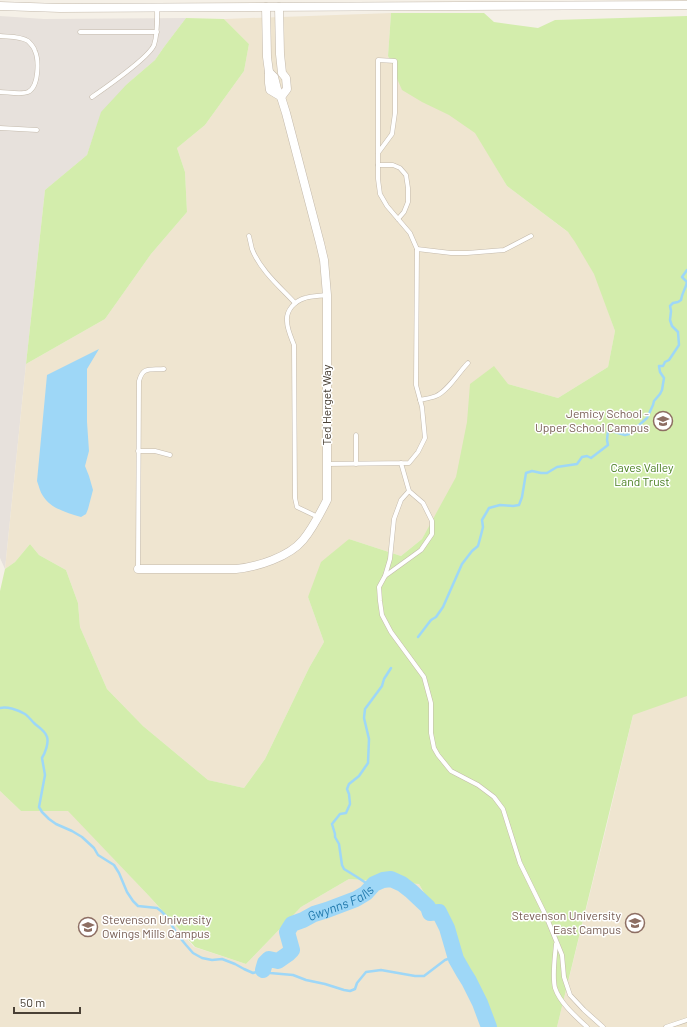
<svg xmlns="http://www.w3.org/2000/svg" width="687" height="1027" font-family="Barlow,sans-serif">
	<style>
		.industrial { fill: #e7e1dc }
		.education { fill: #efe5d0 }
		.green { fill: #d3edac }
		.water { fill: #9ed7f7 }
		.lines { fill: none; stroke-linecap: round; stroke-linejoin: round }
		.stream { stroke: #9ed7f7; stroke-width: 2.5 }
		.river { stroke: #9ed7f7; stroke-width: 16 }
		.service-casing { stroke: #c4baac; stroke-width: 5 }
		.minor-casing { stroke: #c4baac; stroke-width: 9 }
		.service { stroke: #fff; stroke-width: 4 }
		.minor { stroke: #fff; stroke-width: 8 }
		.labels { text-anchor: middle; stroke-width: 3; stroke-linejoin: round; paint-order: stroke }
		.street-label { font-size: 12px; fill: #494035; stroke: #fff }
		.education-label { font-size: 12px; fill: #785e54; stroke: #fff; text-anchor: end }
		.park-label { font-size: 12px; fill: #4b8023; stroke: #fff }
		.water-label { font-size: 13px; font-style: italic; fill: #227aad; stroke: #fff }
	</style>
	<rect width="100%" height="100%" fill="#f5f0e7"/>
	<path class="industrial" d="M0 16 44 19 186 18 164 47 155 60 127 84 93 138 87 155 45 190 26 364 5 569 0 558Z"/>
	<g class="education">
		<path d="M391 13 388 56 473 128 507 186 585 245 615 331 608 367 558 398 508 384 462 469 422 539 401 556 349 539 308 597 324 642 309 668 265 759 244 788 208 780 143 726 107 689 80 627 78 603 66 570 39 555 30 544 15 562 5 569 26 364 105 319 151 254 187 212 185 172 177 148 205 125 244 71 249 44 224 19Z"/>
		<path d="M687 569V1027H557L609 816 660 602Z"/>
		<path d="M0 791 21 811 68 810 149 896 194 947 246 964 301 907 349 879 419 884 479 988 485 1027H0Z"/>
	</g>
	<g class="green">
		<path d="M391 13H484L494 22 538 28 555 20 687 16V696L633 715 557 1027H485L479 988 419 884 349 879 301 907 246 964 195 947 149 896 68 811H21L0 791V591L5 569 15 562 30 544 39 555 66 570 78 603 80 627 107 689 143 726 208 780 244 788 265 759 309 668 324 642 308 597 321 562 349 539 401 556 422 539 456 477 467 422 470 384 494 366 508 384 558 398 608 367 615 331 594 274 575 242 568 232 507 186 475 133 449 115 422 102 402 90 395 74 394 66 388 56Z"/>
		<path d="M186 18 224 19 249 44 244 71 205 125 177 148 185 172 187 212 151 254 105 319 26 364 45 190 87 155 101 112 127 84 155 60 164 47Z"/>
	</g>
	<path class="water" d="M99 349 87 369V422L89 451 85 466 89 476 93 490 88 509 86 514 81 517C68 513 51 509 43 496 40 492 39 486 37 481L47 375Z"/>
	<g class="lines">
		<g class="stream">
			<path d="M418 637 431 620 436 617 443 607 462 564 472 551 478 546 481 535 483 527 482 520 489 508 500 505 513 506 519 505 522 497 526 473 532 471 541 473H547L557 467 577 464 582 457 587 456 591 458 608 445 607 440 608 430 625 435 629 434 647 418 653 405 654 401 660 394 662 390 664 378 660 372 659 366H663L665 362 669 360 679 345 678 332 672 326 670 320 671 311 670 306 673 303 678 302 681 300C682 293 686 288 687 282L682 277 687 270"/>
			<path d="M0 708C7 706 18 710 25 714 28 716 31 720 34 723 38 727 45 730 47 737 49 743 45 753 42 758L45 775 39 807 42 812 49 819 56 824 72 831 82 837 94 848 98 855 114 865 119 873 127 892 133 901 138 906 157 908 161 911 167 917 177 934 186 945 193 953 202 958 212 960 222 959 235 964 244 969 253 973 263 970 270 973 293 975 306 980 325 984 344 990 350 991 355 989 357 983 366 972 381 970 415 976H424L445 960 451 958 456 959"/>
			<path d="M366 893V883L357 877 344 869 342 865 339 844 335 837V834L332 824 340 814 346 813 350 804 349 794 347 789 349 784 359 776 368 763 369 739 364 718 365 709 382 686 384 679 391 668"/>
		</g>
		<path class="river" id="s1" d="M263 970 265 963 269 959 278 961 288 954 292 950 287 932 292 924 303 920 314 914 327 910 356 899 366 893 374 884 383 880 391 879 402 884 411 891 428 907 430 913 439 912 447 928 456 959 464 973 469 981 480 1003 489 1027"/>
		<g class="service-casing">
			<g id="service">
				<path d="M80 32H157"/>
				<path d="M0 36C8 37 20 36 28 41 31 44 34 47 35 51 39 60 39 87 28 92 21 95 7 92 0 92"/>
				<path d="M92 97C105 88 149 57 154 45 158 33 157 20 157 8"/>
				<path d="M0 128 37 130"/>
				<path d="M378 165H393L400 168 406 175 408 188V202L404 212 398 219"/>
				<path d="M249 236C250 240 251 245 252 249 260 270 280 287 295 303"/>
				<path d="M417 249 451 253H467L504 250 531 236"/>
				<path d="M420 400C425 399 431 398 436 396 448 391 458 373 468 363"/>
				<path d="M138 451H155L170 455"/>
				<path d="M327 464 409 463 418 452 425 438 422 407 416 385 417 249 410 233 387 206 380 194 378 179V60L395 61V113L392 134 378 153"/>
				<path d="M356 464V435"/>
				<path d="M409 491 401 500 394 519 390 559 385 576 379 587 380 601 382 615 391 632 424 677 431 703V733L434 748 438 755 451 771 478 785 494 797 503 809 520 863 546 916 562 955 564 977 570 995 584 1010 603 1027"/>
				<path d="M318 517 297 507 295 498 294 345C291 337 287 329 287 321 286 310 295 301 305 298 311 296 320 296 327 295"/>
				<path d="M138 569 139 381C143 366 150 370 164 369"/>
				<path d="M385 576 421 550 432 534V521L423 503 409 491 401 463"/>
				<path d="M556 944C555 957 552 975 555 988 560 1003 576 1017 587 1027"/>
				<path d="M666 1027 687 1020"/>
			</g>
		</g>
		<g class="minor-casing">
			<g id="minor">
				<path d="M0 6 60 8 687 5"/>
				<path d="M266 7 267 57 269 72V83L270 90 280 96"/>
				<path d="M279 7 280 54 282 73 286 78 287 89 281 97"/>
				<path d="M138 569H236C257 567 289 557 303 540 313 528 320 514 327 500V295L324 260 320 243 286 113 281 97 277 89 274 77 269 72"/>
			</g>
		</g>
		<use href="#service" class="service"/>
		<use href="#minor" class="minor"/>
	</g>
	<defs>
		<g id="school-ring" transform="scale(1)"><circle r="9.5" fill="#fff" stroke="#8d6e63" stroke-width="1.5"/><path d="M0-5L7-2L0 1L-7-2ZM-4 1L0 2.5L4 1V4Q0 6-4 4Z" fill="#8d6e63"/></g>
		<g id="university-ring" transform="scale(1)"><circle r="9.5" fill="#fff" stroke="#8d6e63" stroke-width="1.5"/><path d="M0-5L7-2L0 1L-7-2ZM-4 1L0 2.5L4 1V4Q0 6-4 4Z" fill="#8d6e63"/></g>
	</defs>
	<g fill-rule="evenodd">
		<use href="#school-ring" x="663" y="421"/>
		<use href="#university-ring" x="635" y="923"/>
		<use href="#university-ring" x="88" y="927"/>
	</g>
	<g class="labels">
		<g class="street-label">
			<text transform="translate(327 405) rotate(-90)" y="4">Ted Herget Way</text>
		</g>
		<g class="education-label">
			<text x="649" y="418">Jemicy School -<tspan x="649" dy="14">Upper School Campus</tspan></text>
			<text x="621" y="920">Stevenson University<tspan x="621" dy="14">East Campus</tspan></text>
			<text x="102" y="924" text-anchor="start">Stevenson University<tspan x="102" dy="14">Owings Mills Campus</tspan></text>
		</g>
		<g class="park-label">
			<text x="642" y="472">Caves Valley<tspan x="642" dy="14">Land Trust</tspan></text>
		</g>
		<g class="water-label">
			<text dy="5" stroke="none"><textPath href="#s1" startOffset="121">Gwynns Falls</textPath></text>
		</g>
	</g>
	<path d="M14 1007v6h66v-6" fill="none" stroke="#494035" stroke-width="2"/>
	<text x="20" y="1007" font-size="12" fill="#494035" stroke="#ffffff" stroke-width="3" paint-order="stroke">50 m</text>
</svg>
